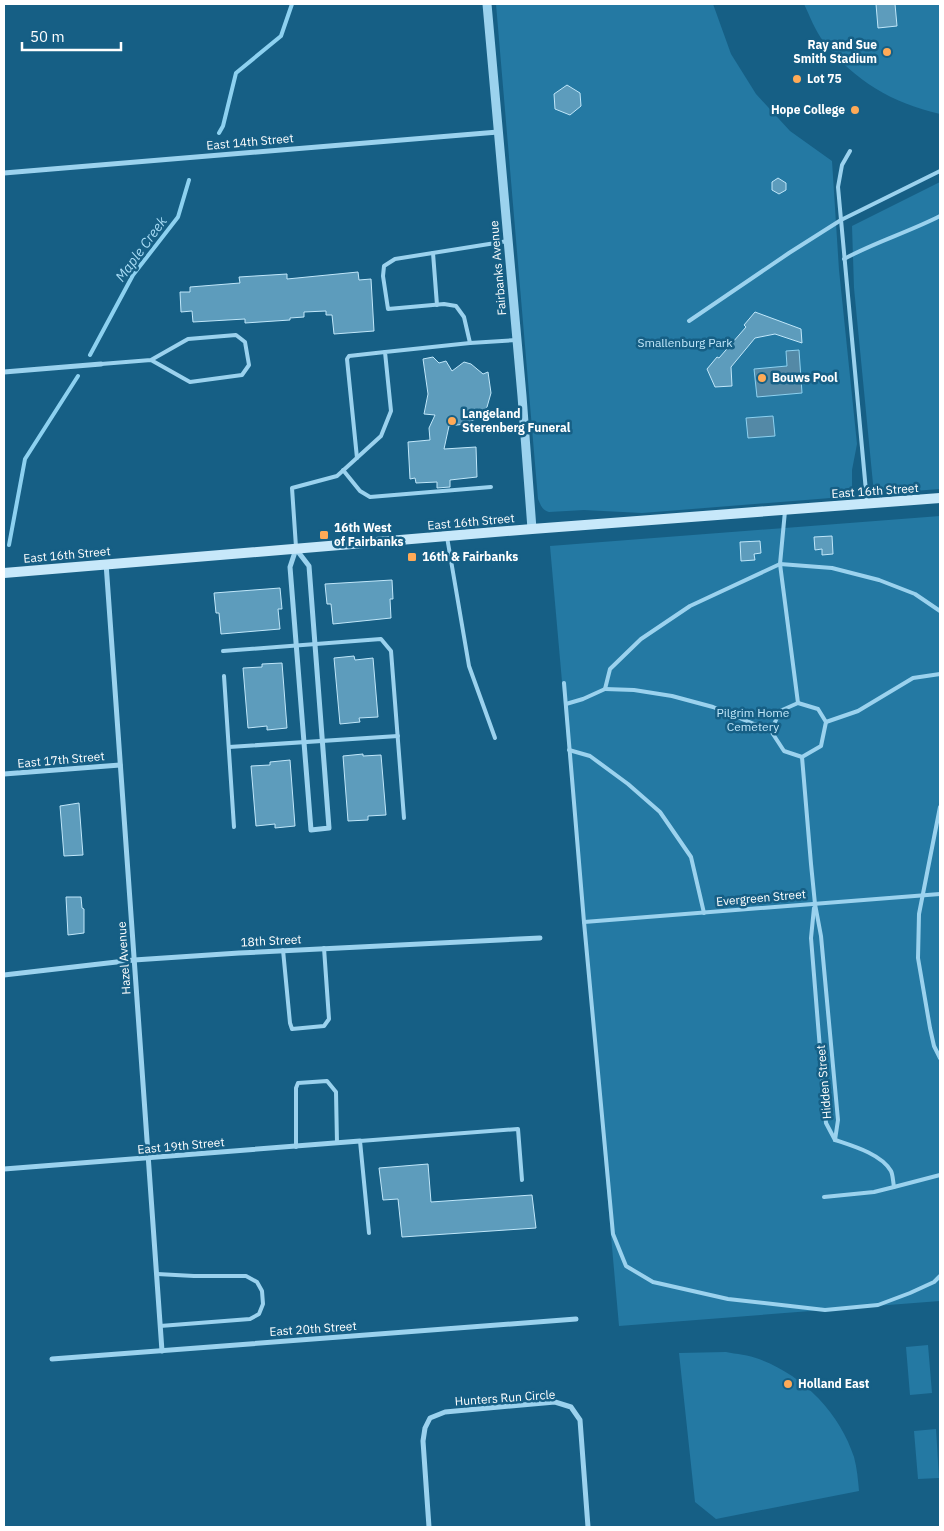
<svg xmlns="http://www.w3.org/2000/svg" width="944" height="1531" font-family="'IBM Plex Sans',sans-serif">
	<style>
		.green { fill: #2479a3 }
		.water { fill: #5489a6; stroke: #8dd1f0 }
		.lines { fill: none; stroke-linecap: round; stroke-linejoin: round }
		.stream { stroke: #8dd1f0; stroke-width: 4 }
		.building { fill: #5d9cbc; stroke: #c0e7fa }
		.service { stroke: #9bd2ee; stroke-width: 4 }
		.minor { stroke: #9bd2ee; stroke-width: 5 }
		.tertiary { stroke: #9bd2ee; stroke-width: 9 }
		.secondary { stroke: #c7e8fa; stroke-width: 10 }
		.poi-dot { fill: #ffaa57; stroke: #165f85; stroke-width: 2 }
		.labels { text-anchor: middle; stroke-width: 5; stroke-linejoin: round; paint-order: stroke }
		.poi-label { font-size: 12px; font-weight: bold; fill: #fff; stroke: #165f85; text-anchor: start }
		.street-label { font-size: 12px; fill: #fff; stroke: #165f85 }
		.park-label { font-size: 12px; fill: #c0e7fa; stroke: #165f85 }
		.water-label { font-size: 14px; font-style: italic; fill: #a6dbf5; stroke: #165f85 }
	</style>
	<rect width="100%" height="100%" fill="#165f85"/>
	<g class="green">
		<path d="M496 4H713L731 54 756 94 790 131 832 161 839 270 857 444 852 470V489L851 492 843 497 642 513 584 510 549 512C542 510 541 506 538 499Z"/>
		<path d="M804 4H940V114C892 103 855 81 824 42 815 31 810 16 804 4Z"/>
		<path d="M940 182V489L874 494 854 288 852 226Z"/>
		<path d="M940 516V1301L619 1326 550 546Z"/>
		<path d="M928 1345 932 1393 910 1395 906 1347Z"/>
		<path d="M726 1352C736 1354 749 1355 759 1359 803 1375 840 1413 854 1457 857 1468 858 1480 859 1491L716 1519 695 1502 679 1353Z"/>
		<path d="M936 1429 939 1478 918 1479 914 1431Z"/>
	</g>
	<g class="water">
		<path d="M799 350 802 393 757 397 754 369 787 366 786 351Z"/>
		<path d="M773 416 775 436 748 438 746 418Z"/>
	</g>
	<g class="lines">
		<g class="stream">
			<path d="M219 133 223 126 236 73 281 36 292 4"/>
			<path d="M90 355 133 275 178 217 189 180"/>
			<path d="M9 545 25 459 78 376"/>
		</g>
	</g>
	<g class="building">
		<path d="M876 4H895L897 26 878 28Z"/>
		<path d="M567 85 580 93 581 106 570 115 555 109 554 94Z"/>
		<path d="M778 178 786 183V190L779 194 772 190V182Z"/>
		<path d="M358 272 359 280 371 279 374 331 334 334 332 315H326V311L304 312V317L290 318V320L245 323V319L193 322 192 311 181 312 180 292H190V287L240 283 239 277 287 274V279Z"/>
		<path d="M755 312 801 329 802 343 775 334 755 338 731 367 732 386 715 387 707 369 717 357 719 358 746 327 744 325Z"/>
		<path d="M433 357 439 363 446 361 452 371 464 362 471 364 483 374 488 372 491 393 487 407 478 418 465 424 449 426 444 449 476 447 477 477 450 480V487L437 488V482L416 483 415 478 410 479 408 442 430 440 429 428 435 415 424 414 428 394 423 359Z"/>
		<path d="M832 536 833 554 822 555V549L815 550 814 537Z"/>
		<path d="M760 541 761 553 754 554 755 560 741 561 740 542Z"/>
		<path d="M392 580 393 599H390L391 618 333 624 331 604H327L325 584Z"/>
		<path d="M280 588 282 609H278L280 629 221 634 219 613H216L214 593Z"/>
		<path d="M354 656 355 660 373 658 378 717 359 718 360 722 340 724 334 658Z"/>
		<path d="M282 663 287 728 267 730V726L248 728 243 668 262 667V664Z"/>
		<path d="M363 754V756L381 755 386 815 368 816V820L348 821 343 756Z"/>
		<path d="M290 760 295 826 275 828V824L256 826 251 766 270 765V762Z"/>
		<path d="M79 803 83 855 64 856 60 806Z"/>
		<path d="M66 897H81L82 908 84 909V933L68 935Z"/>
		<path d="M428 1164 431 1202 532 1195 536 1228 402 1237 398 1199 383 1200 379 1168Z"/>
	</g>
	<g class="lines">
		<g class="service">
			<path d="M850 151 842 165 838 187 867 502"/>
			<path d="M508 241 395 259 384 266 383 276 388 309 444 304 456 306 464 317 470 343 516 340"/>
			<path d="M433 253 437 305"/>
			<path d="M844 259C875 242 909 232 940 216"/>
			<path d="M689 321 789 253 841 220 940 171"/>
			<path d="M101 364 151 360 188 339 236 335 245 342 249 365 242 375 190 382 151 360"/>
			<path d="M357 458 347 359 349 356 385 352"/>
			<path d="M343 470 360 491 370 497 491 487"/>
			<path d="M785 511 780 564 798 703"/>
			<path d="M447 537 469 666 495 738"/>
			<path d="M296 547 292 488 337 476 381 436 391 411 385 352 470 343"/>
			<path d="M223 651 381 639 391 651 404 818"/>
			<path d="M224 676 234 827"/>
			<path d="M564 683 584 922 613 1234 626 1266 653 1282 728 1299 825 1310 878 1305 910 1293 934 1282 940 1276"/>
			<path d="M605 689 634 690 672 696 713 707 771 731 784 751 802 757 821 746 826 722 818 709 798 703 780 711 771 731"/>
			<path d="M566 704 583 699 605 689 610 669 641 639 690 606 780 564 832 568 879 580 915 594 940 611"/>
			<path d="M826 722 858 711 913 678 940 674"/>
			<path d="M229 747 398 736"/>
			<path d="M569 750 590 756 628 784 660 812 691 857 704 913"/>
			<path d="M802 757 811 864 815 904 821 936 838 1120 835 1140"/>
			<path d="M940 807 919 914 918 958 930 1028 934 1046 940 1058"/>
			<path d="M814 908 811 938 826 1123 835 1140"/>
			<path d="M584 922 940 894"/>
			<path d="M283 950 290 1023 292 1029 324 1026 329 1019 324 948"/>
			<path d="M835 1140C853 1146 881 1154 891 1171 893 1175 893 1182 894 1187L940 1175"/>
			<path d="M296 1147V1088L298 1083 327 1081 336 1092 337 1143"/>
			<path d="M824 1197 874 1192 894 1187"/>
			<path d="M369 1233 360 1141 518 1129 522 1180"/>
			<path d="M157 1274 194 1276H246L257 1282 262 1291 263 1304 259 1314 250 1319 160 1326"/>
		</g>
		<g class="minor">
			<path d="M4 173 498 132"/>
			<path d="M4 372 101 364"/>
			<path d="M296 549 309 566 329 828 311 830 290 567Z"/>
			<path d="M106 563 162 1351"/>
			<path d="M4 774 120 765"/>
			<path d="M4 975 134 960 239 953 540 938"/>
			<path d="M4 1169 360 1141"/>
			<path d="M52 1359 576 1319"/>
			<path d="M429 1527 423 1441 425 1428 430 1418 445 1412 555 1402 571 1407 580 1420 588 1527"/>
		</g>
		<path class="tertiary" d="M487 4 522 396 532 529"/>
		<path class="secondary" d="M4 573 532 529 940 498"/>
	</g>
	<g class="poi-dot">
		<circle cx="887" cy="52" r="5"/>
		<circle cx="797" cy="79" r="5"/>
		<circle cx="855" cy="110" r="5"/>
		<circle cx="762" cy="378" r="5"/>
		<circle cx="452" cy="421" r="5"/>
		<rect x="319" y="530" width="10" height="10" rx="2.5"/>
		<rect x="407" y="552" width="10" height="10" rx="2.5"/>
		<circle cx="788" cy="1384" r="5"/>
	</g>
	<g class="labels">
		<g class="poi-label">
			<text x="877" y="49" text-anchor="end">Ray and Sue<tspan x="877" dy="14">Smith Stadium</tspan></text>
			<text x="807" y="83">Lot 75</text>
			<text x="845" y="114" text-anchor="end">Hope College</text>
			<text x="772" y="382">Bouws Pool</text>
			<text x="462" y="418">Langeland<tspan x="462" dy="14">Sterenberg Funeral</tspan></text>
			<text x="334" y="532">16th West<tspan x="334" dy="14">of Fairbanks</tspan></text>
			<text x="422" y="561">16th &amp; Fairbanks</text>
			<text x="798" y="1388">Holland East</text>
		</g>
		<g class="street-label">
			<text transform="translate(250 142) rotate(-5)" y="4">East 14th Street</text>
			<text transform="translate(498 268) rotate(-95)" y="4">Fairbanks Avenue</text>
			<text transform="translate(875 491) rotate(-4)" y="4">East 16th Street</text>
			<text transform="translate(471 522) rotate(-5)" y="4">East 16th Street</text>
			<text transform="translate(67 555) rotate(-5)" y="4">East 16th Street</text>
			<text transform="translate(61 760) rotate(-5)" y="4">East 17th Street</text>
			<text transform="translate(761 898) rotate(-5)" y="4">Evergreen Street</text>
			<text transform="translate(271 941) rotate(-3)" y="4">18th Street</text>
			<text transform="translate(124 958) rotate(-94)" y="4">Hazel Avenue</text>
			<text transform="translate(824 1082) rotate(-95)" y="4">Hidden Street</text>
			<text transform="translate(181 1146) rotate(-5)" y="4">East 19th Street</text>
			<text transform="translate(313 1329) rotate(-4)" y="4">East 20th Street</text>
			<text transform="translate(505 1398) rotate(-4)" y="4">Hunters Run Circle</text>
		</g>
		<g class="park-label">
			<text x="685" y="347">Smallenburg Park</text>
			<text x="753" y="717">Pilgrim Home<tspan x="753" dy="14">Cemetery</tspan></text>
		</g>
		<g class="water-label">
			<text transform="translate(141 249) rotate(-54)" y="5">Maple Creek</text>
		</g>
	</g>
	<rect width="944" height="1531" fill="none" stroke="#ffffff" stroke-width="10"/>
	<path d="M22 42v8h99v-8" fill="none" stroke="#ffffff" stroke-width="2.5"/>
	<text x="30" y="42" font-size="15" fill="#ffffff" stroke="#165f85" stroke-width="4" paint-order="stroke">50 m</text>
</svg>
